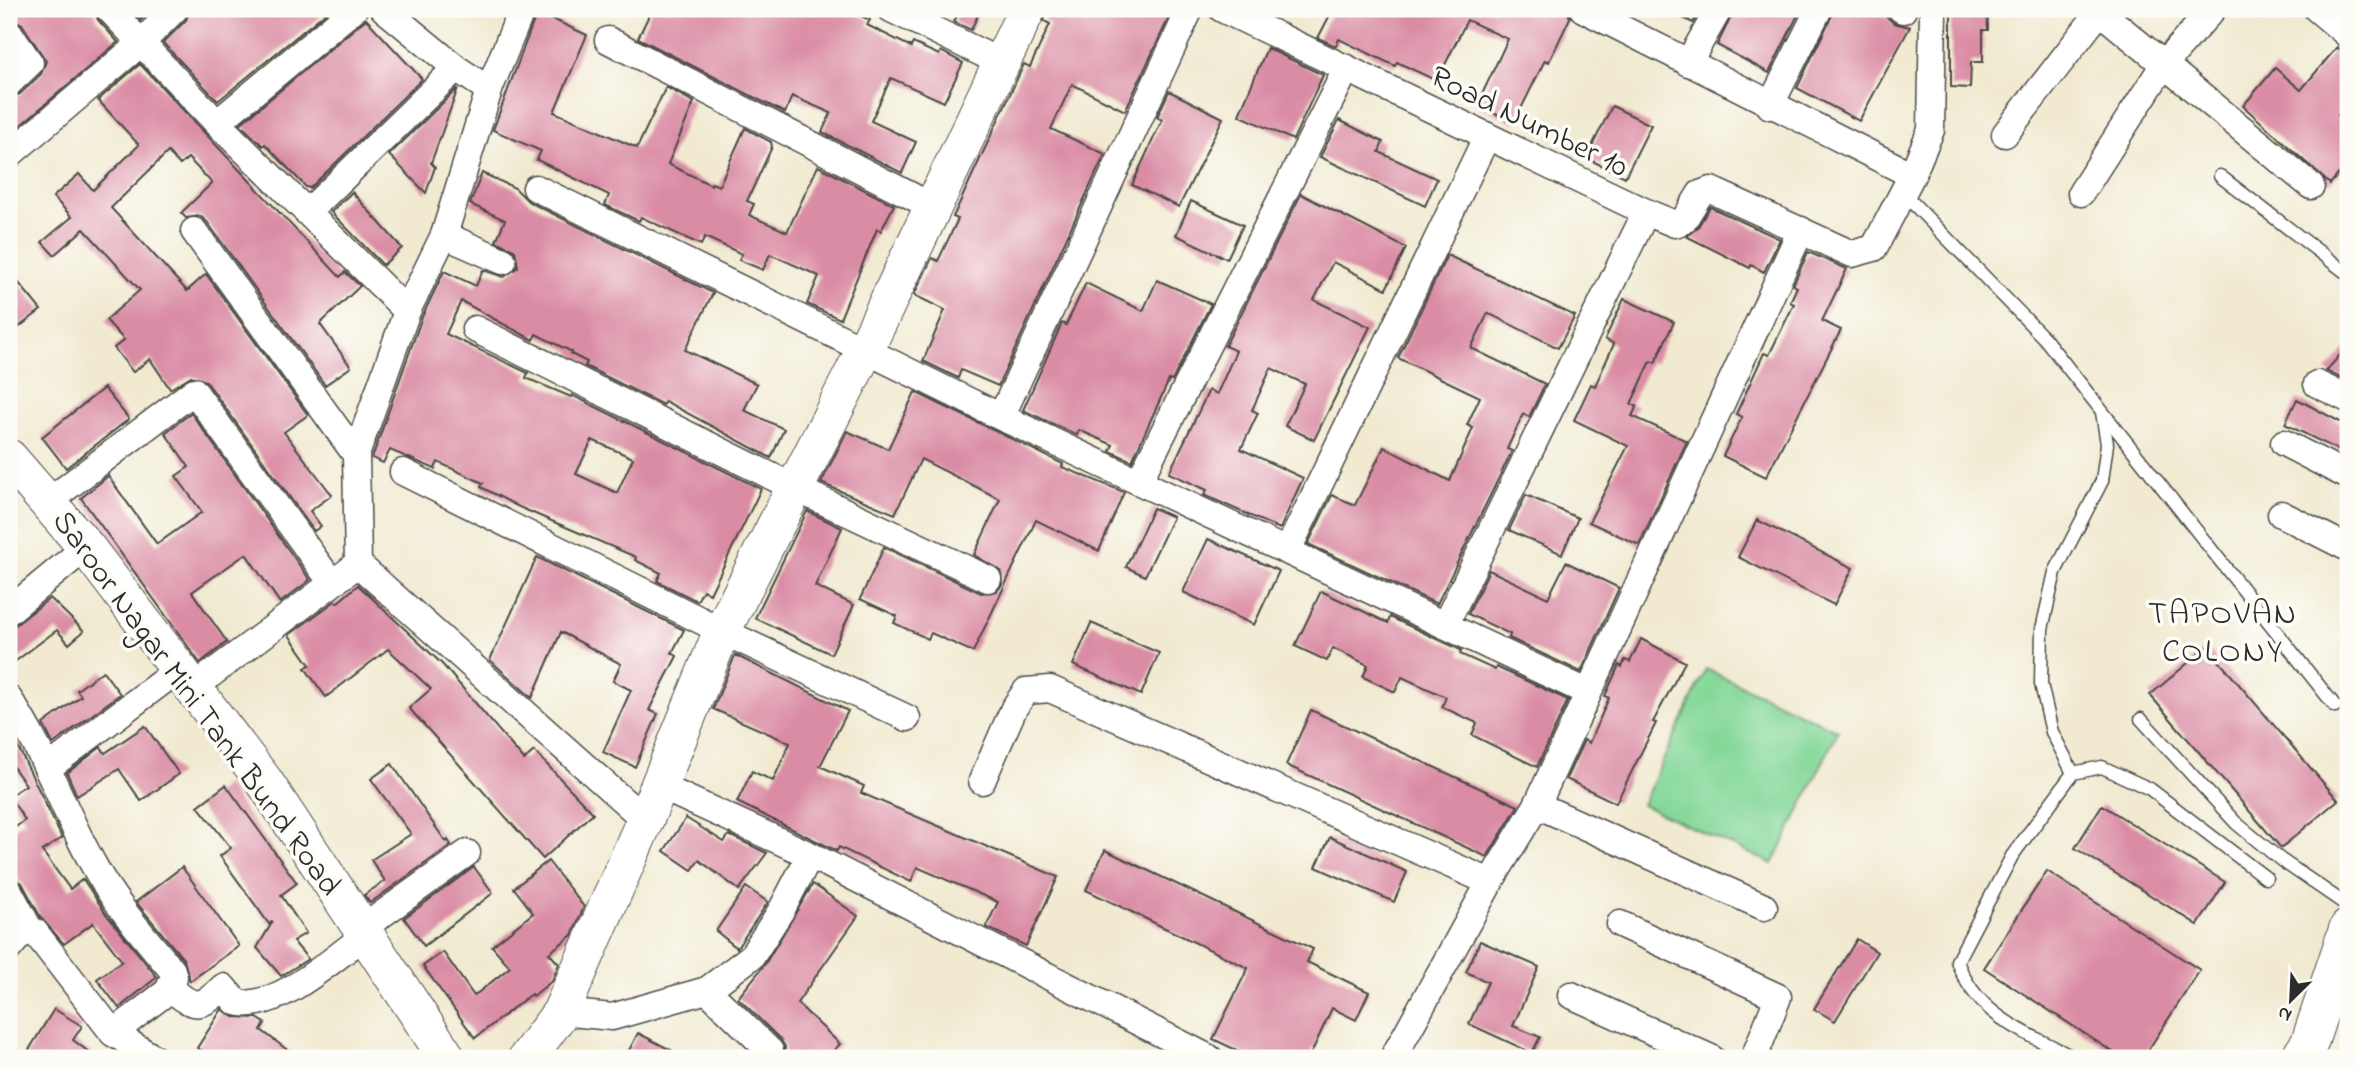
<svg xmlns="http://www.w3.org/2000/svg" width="2357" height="1067" font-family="'Indie Flower',sans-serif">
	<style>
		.green { fill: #85d89a; stroke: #588262; stroke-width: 2 }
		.building { fill: #da8ca4; fill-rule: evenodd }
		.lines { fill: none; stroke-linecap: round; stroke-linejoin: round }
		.lane-casing { stroke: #494844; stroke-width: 15 }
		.street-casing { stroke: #494844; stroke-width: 29 }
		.secondary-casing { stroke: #494844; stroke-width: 39 }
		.lane { stroke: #fff; stroke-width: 12 }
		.street { stroke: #fff; stroke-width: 26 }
		.secondary { stroke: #fff; stroke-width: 37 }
		.labels { text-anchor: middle; stroke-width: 7; stroke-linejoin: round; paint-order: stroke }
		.street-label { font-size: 32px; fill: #2b2b2b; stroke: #fdfcf7 }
		.neighbourhood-label { font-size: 33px; letter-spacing: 2px; fill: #2b2b2b; stroke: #fdfcf7 }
	</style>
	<rect width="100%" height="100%" fill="#fdfcf7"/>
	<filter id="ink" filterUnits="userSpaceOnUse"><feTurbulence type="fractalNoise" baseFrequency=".0143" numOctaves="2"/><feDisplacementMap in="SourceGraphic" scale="14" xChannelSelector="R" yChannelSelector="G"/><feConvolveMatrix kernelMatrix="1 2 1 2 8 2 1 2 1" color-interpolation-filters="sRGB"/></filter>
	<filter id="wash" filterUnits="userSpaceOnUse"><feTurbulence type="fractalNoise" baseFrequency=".00686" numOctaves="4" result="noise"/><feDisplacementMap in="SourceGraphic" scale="28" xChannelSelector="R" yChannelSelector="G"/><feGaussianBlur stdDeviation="1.57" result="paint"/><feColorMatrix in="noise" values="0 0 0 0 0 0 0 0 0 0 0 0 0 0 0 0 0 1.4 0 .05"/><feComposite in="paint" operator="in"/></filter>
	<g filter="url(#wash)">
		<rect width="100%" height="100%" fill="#f1ead1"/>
		<path class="green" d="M1706 669 1838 731 1773 864 1642 805Z"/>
		<g id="blocks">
			<g class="building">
				<path d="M9 9H94L98 20 118 42 9 135V98L20 94 41 74 46 61 22 24 9 17Z"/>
				<path d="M130 9H153L141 20Z"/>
				<path d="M190 9H330L218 101 163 43 186 20Z"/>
				<path d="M652 9H845L870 20 867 25 911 47 913 43 939 55 941 51 963 63 944 102 891 78 871 121 916 142 902 173 822 132 831 113 792 96 785 113 638 38Z"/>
				<path d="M960 9H981L971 30 954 22Z"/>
				<path d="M1048 9H1173L1125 111 1072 84 1051 129 1105 154 998 386 961 370 958 378 923 361 945 310 914 295 932 258 938 261 958 219 953 217 1024 64 1030 67 1050 24 1044 21Z"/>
				<path d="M1333 9H1562L1568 12 1570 18 1549 62 1545 60 1514 123 1477 105 1508 39 1467 20 1437 81 1397 62 1395 66 1339 39 1336 46 1318 38Z"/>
				<path d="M1665 9H1701L1693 23Z"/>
				<path d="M1735 9H1801L1769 73 1717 45Z"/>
				<path d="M1835 9H1877L1894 23 1910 27 1859 121 1797 88Z"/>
				<path d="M1951 9H1987L1988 30H1983V62H1971L1970 88 1951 87Z"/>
				<path d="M537 12 587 35 554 112 637 148 666 87 694 102 668 164 711 185 712 183 719 186 745 128 771 142 772 147 747 201 754 204 749 215 787 232 818 166 894 205 881 231 877 229 840 319 807 304 819 276 770 254 763 270 739 260 742 254 705 237 701 245 641 217 639 221 605 205 609 195 537 160 541 151 493 130Z"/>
				<path d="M366 19 422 79 310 188 306 187 265 144 263 146 240 124Z"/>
				<path d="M2337 47 2348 56V102L2338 115 2348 125V163L2330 184 2243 106 2275 68 2301 90Z"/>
				<path d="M1267 48 1323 75 1293 140 1239 115Z"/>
				<path d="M140 64 340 277 345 272 360 286 320 324 351 367 325 385 207 222 200 216 186 218 181 213 212 183 188 158 180 165 168 152 111 208 187 291 206 274 308 415 284 432 332 495 310 511 321 526 314 531 206 381 191 376 170 389 150 359 133 372 114 348 124 340 106 320 140 290 84 229 54 255 42 242 72 217 53 197 79 174 93 190 139 145 98 100Z"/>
				<path d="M458 88 431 163 435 167 426 193 389 155Z"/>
				<path d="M1169 91 1223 118 1179 207 1132 185 1162 120 1157 117Z"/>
				<path d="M1612 106 1651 125 1625 177 1586 158Z"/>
				<path d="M1339 120 1383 142 1379 152 1437 179 1425 206 1320 157Z"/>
				<path d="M482 173 515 188 529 202 713 293 685 350 757 384 744 410 784 429 771 458 665 401 663 405 585 366 587 362 571 354 572 352 536 334 533 340 461 301 446 334 528 373 526 378 571 397 572 395 761 489 710 594 703 590 697 601 657 581 661 573 635 560 636 557 519 507 481 487 483 483 438 462 435 469 390 450 383 463 372 458 422 317 444 271 476 286 483 270 504 277 518 267 515 251 496 241 505 220 470 204ZM592 440 633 458 617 493 576 474Z"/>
				<path d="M352 192 402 248 383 265 331 212Z"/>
				<path d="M1301 194 1406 248 1386 289 1333 262 1314 300 1370 327 1314 440 1285 426 1305 384 1271 368 1252 410 1258 413 1241 449 1303 478 1280 529 1204 495 1207 490 1169 473 1209 390 1217 394 1236 351 1225 346Z"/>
				<path d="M1191 201 1243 225 1227 259 1176 235Z"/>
				<path d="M1710 207 1780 239 1764 272 1751 265 1750 268 1686 236 1697 228Z"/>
				<path d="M1808 252 1847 269 1822 321 1841 330 1766 477 1723 456 1742 417 1736 414 1764 353 1769 355 1794 304 1790 302 1797 287 1793 285Z"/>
				<path d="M1447 255 1575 316 1558 348 1488 313 1471 348 1545 384 1529 417 1523 414 1507 449 1512 451 1437 604 1308 544 1332 495 1355 505 1384 447 1450 481 1473 428 1467 425 1480 397 1398 358Z"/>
				<path d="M9 271 41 310 9 335Z"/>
				<path d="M1157 280 1211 304 1172 381 1169 380 1132 461 1110 451 1113 445 1079 430 1077 435 1023 410 1062 323 1066 325 1086 283 1143 311Z"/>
				<path d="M1624 299 1674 322 1655 363 1651 361 1631 404 1637 406 1632 416 1687 441 1639 545 1589 522 1628 446 1574 420 1591 384 1595 386 1614 344 1605 339Z"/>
				<path d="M2348 346V382L2326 371Z"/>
				<path d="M104 388 129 419 66 468 42 437Z"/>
				<path d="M915 392 1063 464 1062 467 1124 492 1099 551 1036 520 973 652 931 633 928 639 894 623 897 616 860 599 884 547 981 593 997 591 1002 585 1001 571 974 555 1000 499 921 459 895 514 821 483 847 431 888 449Z"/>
				<path d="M2297 399 2348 426V455L2285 424Z"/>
				<path d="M191 413 310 580 280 603 246 554 192 592 227 642 200 663 81 498 108 476 157 544 202 512 176 476 189 467 165 433Z"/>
				<path d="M1526 495 1578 518 1562 554 1509 530Z"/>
				<path d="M1153 508 1173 517 1145 576 1126 567Z"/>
				<path d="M807 511 842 528 815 586 854 605 831 654 755 618Z"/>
				<path d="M1757 520 1853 568 1834 605 1738 557Z"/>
				<path d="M1208 539 1279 571 1254 625 1183 592Z"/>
				<path d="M537 557 684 630 672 653 677 656 649 710 658 714 635 767 603 752 631 690 613 681 621 664 561 632 532 698 490 660Z"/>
				<path d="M1566 562 1619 588 1581 672 1509 638 1510 634 1468 614 1489 570 1548 598Z"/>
				<path d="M358 585 443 665 524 760 534 751 593 813 543 859 409 708 431 689 388 649 326 697 305 668 310 665 289 635 335 601 337 603Z"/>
				<path d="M1321 591 1388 623 1390 617 1461 650 1460 654 1495 670 1496 667 1568 700 1537 767 1472 735 1477 723 1442 707 1446 697 1402 677 1395 692 1363 677 1368 665 1333 648 1327 661 1295 646Z"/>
				<path d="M50 598 84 631 69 644 57 630 9 666V630Z"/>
				<path d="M1091 623 1159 653 1141 695 1073 665Z"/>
				<path d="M1641 639 1685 662 1653 722 1656 723 1616 803 1566 779 1584 740 1589 743 1609 698 1605 696 1619 665 1622 667 1625 660 1630 662Z"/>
				<path d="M2207 647 2338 800 2281 848 2150 695Z"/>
				<path d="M735 655 848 711 820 766 864 786 861 793 1058 877 1026 946 986 927 998 902 917 867 911 882 839 847 837 851 737 802 752 771 773 781 790 743 713 709Z"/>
				<path d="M103 671 120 694 53 744 43 724 81 696 77 690Z"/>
				<path d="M1311 710 1518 806 1487 857 1286 765Z"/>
				<path d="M145 726 179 774 141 801 119 769 77 796 67 773 101 747 105 753Z"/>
				<path d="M9 728 62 838 42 851 70 889 83 879 106 914 157 977 119 1008 97 979 122 961 93 923 64 944 41 918 22 883 9 875V832L25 820 9 796 26 785 9 761Z"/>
				<path d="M392 764 446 842 448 840 451 845 370 903 364 895 385 881 371 860 411 834 371 779Z"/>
				<path d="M226 785 297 883 281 895 306 933 293 941 308 959 281 976 257 948 273 921 269 924 220 856 231 848 198 806Z"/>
				<path d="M2102 805 2225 882 2198 925 2075 848Z"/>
				<path d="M686 818 724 842 729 835 767 853 739 890 699 860 692 870 664 851Z"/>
				<path d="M1330 837 1407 872 1394 902 1316 867Z"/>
				<path d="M1105 850 1313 949 1307 962 1369 992 1356 1020 1332 1008 1309 1058H1253L1213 1039 1248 968 1086 890Z"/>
				<path d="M548 861 584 907 572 935 549 953 559 964 552 981 533 996 531 994 475 1038 423 966 443 952 474 996 510 967 492 946 533 913 514 888Z"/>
				<path d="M182 867 239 946 190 981 184 960 136 902Z"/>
				<path d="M474 867 493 893 424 946 404 918Z"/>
				<path d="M2047 871 2200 970 2143 1058H2122L1984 968Z"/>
				<path d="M813 884 858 916 797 1003 840 1044 827 1058H783L785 1047 781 1040 738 998 765 964Z"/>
				<path d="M746 887 768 902 737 948 716 931Z"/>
				<path d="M1857 939 1877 952 1835 1021 1814 1009Z"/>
				<path d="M1480 941 1539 967 1513 1026 1540 1037 1532 1053 1469 1024 1488 982 1466 972Z"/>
				<path d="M54 1009 82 1026 73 1040 97 1058H24Z"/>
				<path d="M222 1009 234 1017 257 1018 265 1023 261 1030 298 1058H215L197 1048Z"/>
				<path d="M638 1033 686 1058H625Z"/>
			</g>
		</g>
	</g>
	<g filter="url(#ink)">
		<use href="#blocks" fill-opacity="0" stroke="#494844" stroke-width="2"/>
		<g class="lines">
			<g class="lane-casing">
				<g id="lane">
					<path d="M2220 176 2348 274"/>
					<path d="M1903 193 2045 339 2335 706"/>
					<path d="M2141 719 2236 823 2281 860 2348 906"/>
					<path d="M2073 773 2052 732 2041 684 2042 629 2055 572 2102 481 2107 444 2102 412"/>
					<path d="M2074 1058C2025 1031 1977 1017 1957 961L2012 856 2073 773 2102 767 2150 789 2266 878"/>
				</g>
			</g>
			<g class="street-casing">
				<g id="street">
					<path d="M109 9 217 123 407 311"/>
					<path d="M384 9 456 68 489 90"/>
					<path d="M891 9 1002 63"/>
					<path d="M1222 9 1646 212 1675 224 1684 220 1700 194 1711 190 1852 254 1874 248 1912 175 1931 130 1933 9"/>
					<path d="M1583 9 1912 175"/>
					<path d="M1901 9 1903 10"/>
					<path d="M2097 9 2311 186"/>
					<path d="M2317 9 2348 35"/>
					<path d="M9 33 30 63 9 83"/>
					<path d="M608 40 933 207"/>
					<path d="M1688 63 1719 9"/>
					<path d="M1770 106 1819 9"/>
					<path d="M217 123 354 9"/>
					<path d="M2005 134 2100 11"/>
					<path d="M9 155 142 42 175 9"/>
					<path d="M536 188 1001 417 1587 692"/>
					<path d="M2081 193 2164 64 2213 9"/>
					<path d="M308 212 456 68"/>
					<path d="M194 231 356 455"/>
					<path d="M444 235 503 261"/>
					<path d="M475 329 793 487 988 579"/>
					<path d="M2317 384 2348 399"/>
					<path d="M1001 417 1190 9"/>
					<path d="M2284 443 2348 476"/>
					<path d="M403 472 722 631 907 718"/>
					<path d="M1139 481 1347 68"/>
					<path d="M49 501 194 391 332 583"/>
					<path d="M2281 514 2348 548"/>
					<path d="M1288 550 1487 136"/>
					<path d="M358 564 645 820"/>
					<path d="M9 611 86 547"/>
					<path d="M1445 625 1646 212"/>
					<path d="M194 687 358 564 356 455 407 311 444 235 489 90 522 9"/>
					<path d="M9 699C44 750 62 808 92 862 113 902 143 935 172 970L174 977 168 991 113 1033"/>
					<path d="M48 768 179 669"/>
					<path d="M982 781 1014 708 1026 691 1050 689 1490 882"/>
					<path d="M657 785 810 855 1209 1058"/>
					<path d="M1537 805 1764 907"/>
					<path d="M9 891 30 930"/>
					<path d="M1620 924 1778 997 1754 1058"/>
					<path d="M363 928 467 853"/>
					<path d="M9 948 22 933 35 932 113 1033 154 1058"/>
					<path d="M170 987C193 1009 201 1009 223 987L236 1002C275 1013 335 957 367 934"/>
					<path d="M707 990 770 1051"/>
					<path d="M1571 995 1711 1058"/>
					<path d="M561 1012 612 1017 707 990 752 956 782 909 810 855"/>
					<path d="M1393 1058 1490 882 1537 805 1801 230"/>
				</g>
			</g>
			<g class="secondary-casing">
				<g id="secondary">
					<path d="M9 458 86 547 264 781 447 1058"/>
					<path d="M527 1058 561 1012 645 820 722 631 865 350 1027 9"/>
					<path d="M2299 1058 2309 1044 2348 928"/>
				</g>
			</g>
			<use href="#lane" class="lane"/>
			<use href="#street" class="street"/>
			<use href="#secondary" class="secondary"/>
		</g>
	</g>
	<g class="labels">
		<g class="street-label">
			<text transform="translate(1530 120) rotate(26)" y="11">Road Number 10</text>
			<text transform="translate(198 702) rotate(54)" y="11">Saroor Nagar Mini Tank Bund Road</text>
		</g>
		<g class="neighbourhood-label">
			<text x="2223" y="623">TAPOVAN<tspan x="2223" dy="38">COLONY</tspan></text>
		</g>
	</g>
	<rect width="2357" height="1067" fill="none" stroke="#fdfcf7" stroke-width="35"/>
	<g transform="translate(2291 1000) rotate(204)" stroke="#fdfcf7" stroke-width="5" paint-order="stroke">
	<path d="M0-5L12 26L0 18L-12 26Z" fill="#2b2b2b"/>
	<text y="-10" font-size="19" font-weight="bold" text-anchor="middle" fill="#2b2b2b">N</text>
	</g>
</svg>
